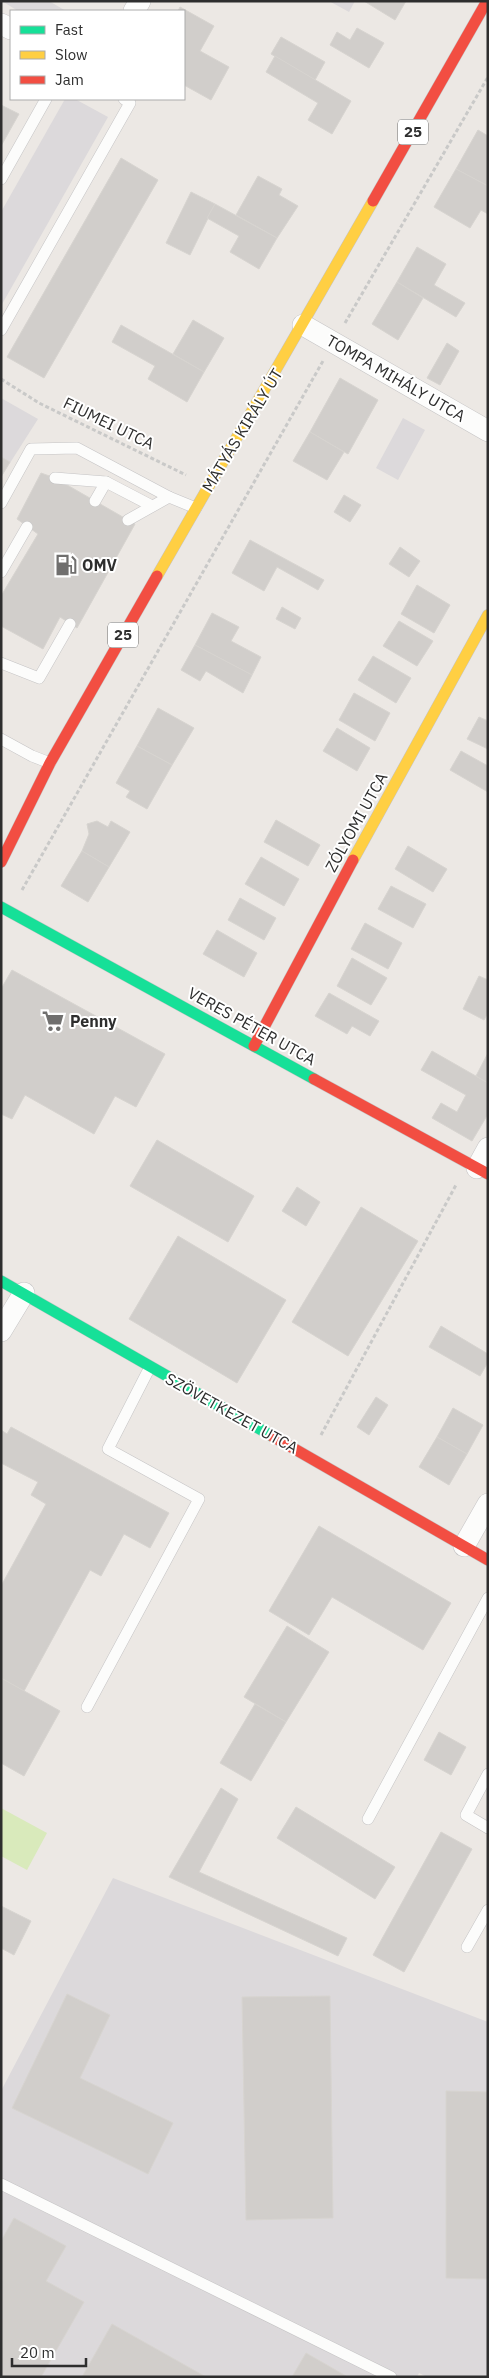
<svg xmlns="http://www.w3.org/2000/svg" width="489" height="2378" font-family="'IBM Plex Sans',sans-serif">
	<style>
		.industrial { fill: #dcd9db }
		.pitch { fill: #d9eabb }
		.building { fill: #d1cecb; stroke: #d7d4d0 }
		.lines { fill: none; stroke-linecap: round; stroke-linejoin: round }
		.lane-casing { stroke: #c5c4c5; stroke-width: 12 }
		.street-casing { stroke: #c5c4c5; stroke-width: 22 }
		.fast-casing { stroke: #c5c4c5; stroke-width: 12 }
		.slow-casing { stroke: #c5c4c5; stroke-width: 12 }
		.jam-casing { stroke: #c5c4c5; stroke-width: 12 }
		.path { stroke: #c9c9c8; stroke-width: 3; stroke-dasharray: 4 2.5; stroke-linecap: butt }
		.lane { stroke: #fcfcfb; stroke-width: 11 }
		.street { stroke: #fcfcfb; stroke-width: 21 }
		.fast { stroke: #16e098; stroke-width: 11 }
		.slow { stroke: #ffcf43; stroke-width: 11 }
		.jam { stroke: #f24e42; stroke-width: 11 }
		.labels { text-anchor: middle; stroke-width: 4; stroke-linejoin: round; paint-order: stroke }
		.shield { fill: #fff; stroke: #6d6d6d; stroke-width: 1 }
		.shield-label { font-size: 15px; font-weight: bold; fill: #2e2e2e }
		.street-label { font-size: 16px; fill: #2e2e2e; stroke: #fff }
		.poi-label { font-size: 16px; font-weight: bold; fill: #2e2e2e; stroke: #fff; text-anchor: start }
	</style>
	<rect width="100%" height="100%" fill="#ece8e4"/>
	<g class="industrial">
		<path d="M2 1H49L66 11H18Z"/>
		<path d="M329 1H355L349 12Z"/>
		<path d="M65 99H75L108 117 1 306V212Z"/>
		<path d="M1 398 38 419 1 477Z"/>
		<path d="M403 418 425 430 398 480 376 468Z"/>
		<path d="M113 1878 488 2022V2377H427L419 2373 417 2377H1V2091Z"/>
	</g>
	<path class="pitch" d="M1 1808 47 1833 27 1870 1 1856Z"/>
	<g class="building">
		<path d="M364 1H406L395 20Z"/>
		<path d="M180 7 214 26 200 51 229 67 211 100 184 85V11H178Z"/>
		<path d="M357 28 384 43 369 68 330 45 337 32 350 40Z"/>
		<path d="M281 37 325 62 315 80 271 54Z"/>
		<path d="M275 56 351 101 332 134 308 120 318 103 266 72Z"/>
		<path d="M1 105 19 114 1 146Z"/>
		<path d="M478 130 488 136V186L456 169Z"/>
		<path d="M121 158 158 180 44 378 7 357Z"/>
		<path d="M456 169 488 186V214L481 210 470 228 434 207Z"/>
		<path d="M258 176 282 189 279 195 298 206 277 238 236 215Z"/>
		<path d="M191 192 215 204 190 255 166 243Z"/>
		<path d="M215 204 277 238 259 269 230 252 239 236 207 218Z"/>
		<path d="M417 247 446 264 434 285 465 303 456 317 397 282Z"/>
		<path d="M397 282 423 298 398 340 372 324Z"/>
		<path d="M193 320 224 338 204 372 173 354Z"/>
		<path d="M121 325 204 372 187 402 148 379 155 366 112 342Z"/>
		<path d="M447 343 459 351 440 385 427 378Z"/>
		<path d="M340 378 378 400 348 454 310 432Z"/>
		<path d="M310 432 344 452 327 480 293 461Z"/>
		<path d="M1 457 10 462 1 477Z"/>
		<path d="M41 473 55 478 135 524 77 628 60 617 43 649 1 626V596L38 534 17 519Z"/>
		<path d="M344 495 361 505 350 522 334 512Z"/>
		<path d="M250 540 324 580 318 590 277 567 264 591 232 573Z"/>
		<path d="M400 547 420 561 409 577 389 564Z"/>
		<path d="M417 585 450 605 434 633 401 614Z"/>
		<path d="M282 607 301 618 295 629 276 619Z"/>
		<path d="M212 613 239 627 231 641 261 657 252 675 195 645Z"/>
		<path d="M399 621 433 641 417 666 383 646Z"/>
		<path d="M195 645 252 675 243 693 206 671 200 681 181 670Z"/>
		<path d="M373 656 411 678 396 703 358 680Z"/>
		<path d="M354 693 390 713 375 741 339 720Z"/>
		<path d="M158 708 194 728 172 765 137 746Z"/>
		<path d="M479 717 488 721V749L467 739Z"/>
		<path d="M337 728 370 748 357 771 323 751Z"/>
		<path d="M137 746 172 765 147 809 126 797 130 791 116 783Z"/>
		<path d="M461 751 488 766V792L450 770Z"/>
		<path d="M276 820 320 845 308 866 264 842Z"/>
		<path d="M97 821 108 827 111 821 130 832 109 867 82 851 89 834 87 824Z"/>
		<path d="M408 846 447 869 433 892 395 869Z"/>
		<path d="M82 851 109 867 88 902 61 886Z"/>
		<path d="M261 857 299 879 284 906 245 884Z"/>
		<path d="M391 886 426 904 413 928 378 909Z"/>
		<path d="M240 898 276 918 264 940 228 920Z"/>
		<path d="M365 923 402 943 388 969 351 949Z"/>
		<path d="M217 930 257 953 244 977 203 954Z"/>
		<path d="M352 958 387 978 371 1005 337 986Z"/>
		<path d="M12 970 165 1054 136 1107 115 1096 94 1134 25 1095 12 1119 1 1114V989Z"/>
		<path d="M479 976 488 980V1013L484 1020 463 1009Z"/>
		<path d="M329 993 379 1021 370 1036 352 1026 347 1034 315 1016Z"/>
		<path d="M432 1051 488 1083V1114L472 1141 432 1118 441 1103 457 1112 466 1095 421 1070Z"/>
		<path d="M488 1053V1083L476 1076Z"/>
		<path d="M157 1140 254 1196 228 1242 130 1186Z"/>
		<path d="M297 1187 320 1202 306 1226 282 1211Z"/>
		<path d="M361 1207 418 1241 348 1356 292 1322Z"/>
		<path d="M178 1236 286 1300 237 1383 129 1319Z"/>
		<path d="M441 1326 488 1354V1362L480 1376 429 1347Z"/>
		<path d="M376 1397 388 1405 369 1435 357 1427Z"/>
		<path d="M453 1408 483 1425 467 1454 437 1437Z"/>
		<path d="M11 1427 169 1513 150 1548 124 1534 101 1576 90 1570 24 1691 1 1678V1586L46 1504 31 1495 38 1482 1 1463V1430L7 1434Z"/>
		<path d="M437 1437 467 1454 449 1485 419 1467Z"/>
		<path d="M319 1526 451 1603 423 1650 332 1597 309 1635 269 1611Z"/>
		<path d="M287 1626 329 1652 286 1722 244 1697Z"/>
		<path d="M1 1678 60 1711 24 1776 1 1763Z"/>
		<path d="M255 1704 286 1722 251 1781 220 1763Z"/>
		<path d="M439 1732 466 1747 451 1775 424 1760Z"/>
		<path d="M221 1788 238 1799 199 1872 347 1938 338 1956 169 1877Z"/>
		<path d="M296 1807 395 1867 375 1899 277 1838Z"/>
		<path d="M441 1832 472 1849 404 1972 373 1955Z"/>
		<path d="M1 1906 31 1921 14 1955 1 1948Z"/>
		<path d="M67 1994 110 2015 80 2078 173 2123 148 2174 12 2108Z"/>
		<path d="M330 1996 333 2218 246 2220 242 1997Z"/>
		<path d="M446 2091 488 2092V2279L446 2278Z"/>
		<path d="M14 2218 66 2246 46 2281 84 2302 41 2377H1V2241Z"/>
		<path d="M112 2324 206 2377H82Z"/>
		<path d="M306 2353 346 2376V2377H292Z"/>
	</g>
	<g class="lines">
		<g class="lane-casing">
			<g id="lane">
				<path d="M1 179 46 99"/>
				<path d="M1 330 130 103 124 99"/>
				<path d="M55 478 106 482 152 506"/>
				<path d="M95 501 106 482"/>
				<path d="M1 503 31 449 77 448 169 497"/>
				<path d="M128 520 169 497 196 508"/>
				<path d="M1 572 27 527"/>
				<path d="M1 663 39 678 70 624"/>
				<path d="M1 739 32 756 50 763"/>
				<path d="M87 1707 199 1499 108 1449 150 1367"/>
				<path d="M488 1774 466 1815 488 1828"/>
				<path d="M368 1819 488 1598"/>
				<path d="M467 1947 488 1910"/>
				<path d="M1 2184 391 2377"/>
			</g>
		</g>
		<g class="street-casing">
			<g id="street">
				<path d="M134 11 140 1"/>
				<path d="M1 24 11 29"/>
				<path d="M303 325 488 431"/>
				<path d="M477 1168 488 1148"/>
				<path d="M1 1331 24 1293"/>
				<path d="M464 1546 488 1504"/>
			</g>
		</g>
		<g class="fast-casing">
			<g id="fast">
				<path d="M1 907 314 1079"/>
				<path d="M1 1281 272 1436"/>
			</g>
		</g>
		<g class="slow-casing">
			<g id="slow">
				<path d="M157 576 373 201"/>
				<path d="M353 860 488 615"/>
			</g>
		</g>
		<g class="jam-casing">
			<g id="jam">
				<path d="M373 201 487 1"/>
				<path d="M1 862 50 763 157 576"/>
				<path d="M254 1046 353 860"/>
				<path d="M314 1079 488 1174"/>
				<path d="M272 1436 488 1560"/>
			</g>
		</g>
		<g class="path">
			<path d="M345 323 488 77"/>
			<path d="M1 379 39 403 186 475"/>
			<path d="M22 890 323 361"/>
			<path d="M321 1435 456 1185"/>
		</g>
		<use href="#lane" class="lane"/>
		<use href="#street" class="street"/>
		<use href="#fast" class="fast"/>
		<use href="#slow" class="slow"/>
		<use href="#jam" class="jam"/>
	</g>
	<defs>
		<g id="fuel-bare" transform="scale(1.725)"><path d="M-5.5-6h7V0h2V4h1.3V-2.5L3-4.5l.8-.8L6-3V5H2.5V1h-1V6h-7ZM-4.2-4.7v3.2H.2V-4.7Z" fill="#706f6e" stroke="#fff" stroke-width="2.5" paint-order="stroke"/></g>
		<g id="supermarket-bare" transform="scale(1.725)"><path d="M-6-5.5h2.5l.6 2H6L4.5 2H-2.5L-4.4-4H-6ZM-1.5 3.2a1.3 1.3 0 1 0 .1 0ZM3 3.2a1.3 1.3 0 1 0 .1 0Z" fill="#706f6e" stroke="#fff" stroke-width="2.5" paint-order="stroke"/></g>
	</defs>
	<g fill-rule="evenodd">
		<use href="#fuel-bare" x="66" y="565"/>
		<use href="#supermarket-bare" x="53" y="1021"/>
	</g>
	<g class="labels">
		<g class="shield">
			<rect x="398" y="119.5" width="30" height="25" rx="4"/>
			<rect x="108" y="622.5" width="30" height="25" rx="4"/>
		</g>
		<g class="shield-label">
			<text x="413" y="137">25</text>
			<text x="123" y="640">25</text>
		</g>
		<g class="street-label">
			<text transform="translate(396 378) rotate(30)" y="6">TOMPA MIHÁLY UTCA</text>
			<text transform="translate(109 423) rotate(26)" y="6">FIUMEI UTCA</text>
			<text transform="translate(242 430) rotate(-59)" y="6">MÁTYÁS KIRÁLY ÚT</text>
			<text transform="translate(356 822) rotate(-61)" y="6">ZÓLYOMI UTCA</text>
			<text transform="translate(252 1026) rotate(29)" y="6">VERES PÉTER UTCA</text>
			<text transform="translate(232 1413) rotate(29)" y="6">SZÖVETKEZET UTCA</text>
		</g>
		<g class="poi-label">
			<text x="82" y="571">OMV</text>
			<text x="70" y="1027">Penny</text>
		</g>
	</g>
	<rect width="489" height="2378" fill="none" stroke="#2e2e2e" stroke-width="5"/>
	<rect x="10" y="10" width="175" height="90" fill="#ffffff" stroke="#ababab"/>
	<rect x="20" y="26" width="25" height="8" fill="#16e098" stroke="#ababab"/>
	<text x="55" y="35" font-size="15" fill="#2e2e2e">Fast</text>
	<rect x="20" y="51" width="25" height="8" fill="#ffcf43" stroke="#ababab"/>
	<text x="55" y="60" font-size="15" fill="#2e2e2e">Slow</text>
	<rect x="20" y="76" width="25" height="8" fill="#f24e42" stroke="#ababab"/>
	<text x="55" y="85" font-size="15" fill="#2e2e2e">Jam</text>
	<path d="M12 2358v8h74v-8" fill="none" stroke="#2e2e2e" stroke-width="2.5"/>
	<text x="20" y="2358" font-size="15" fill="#2e2e2e" stroke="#ffffff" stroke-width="4" paint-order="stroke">20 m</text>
</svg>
